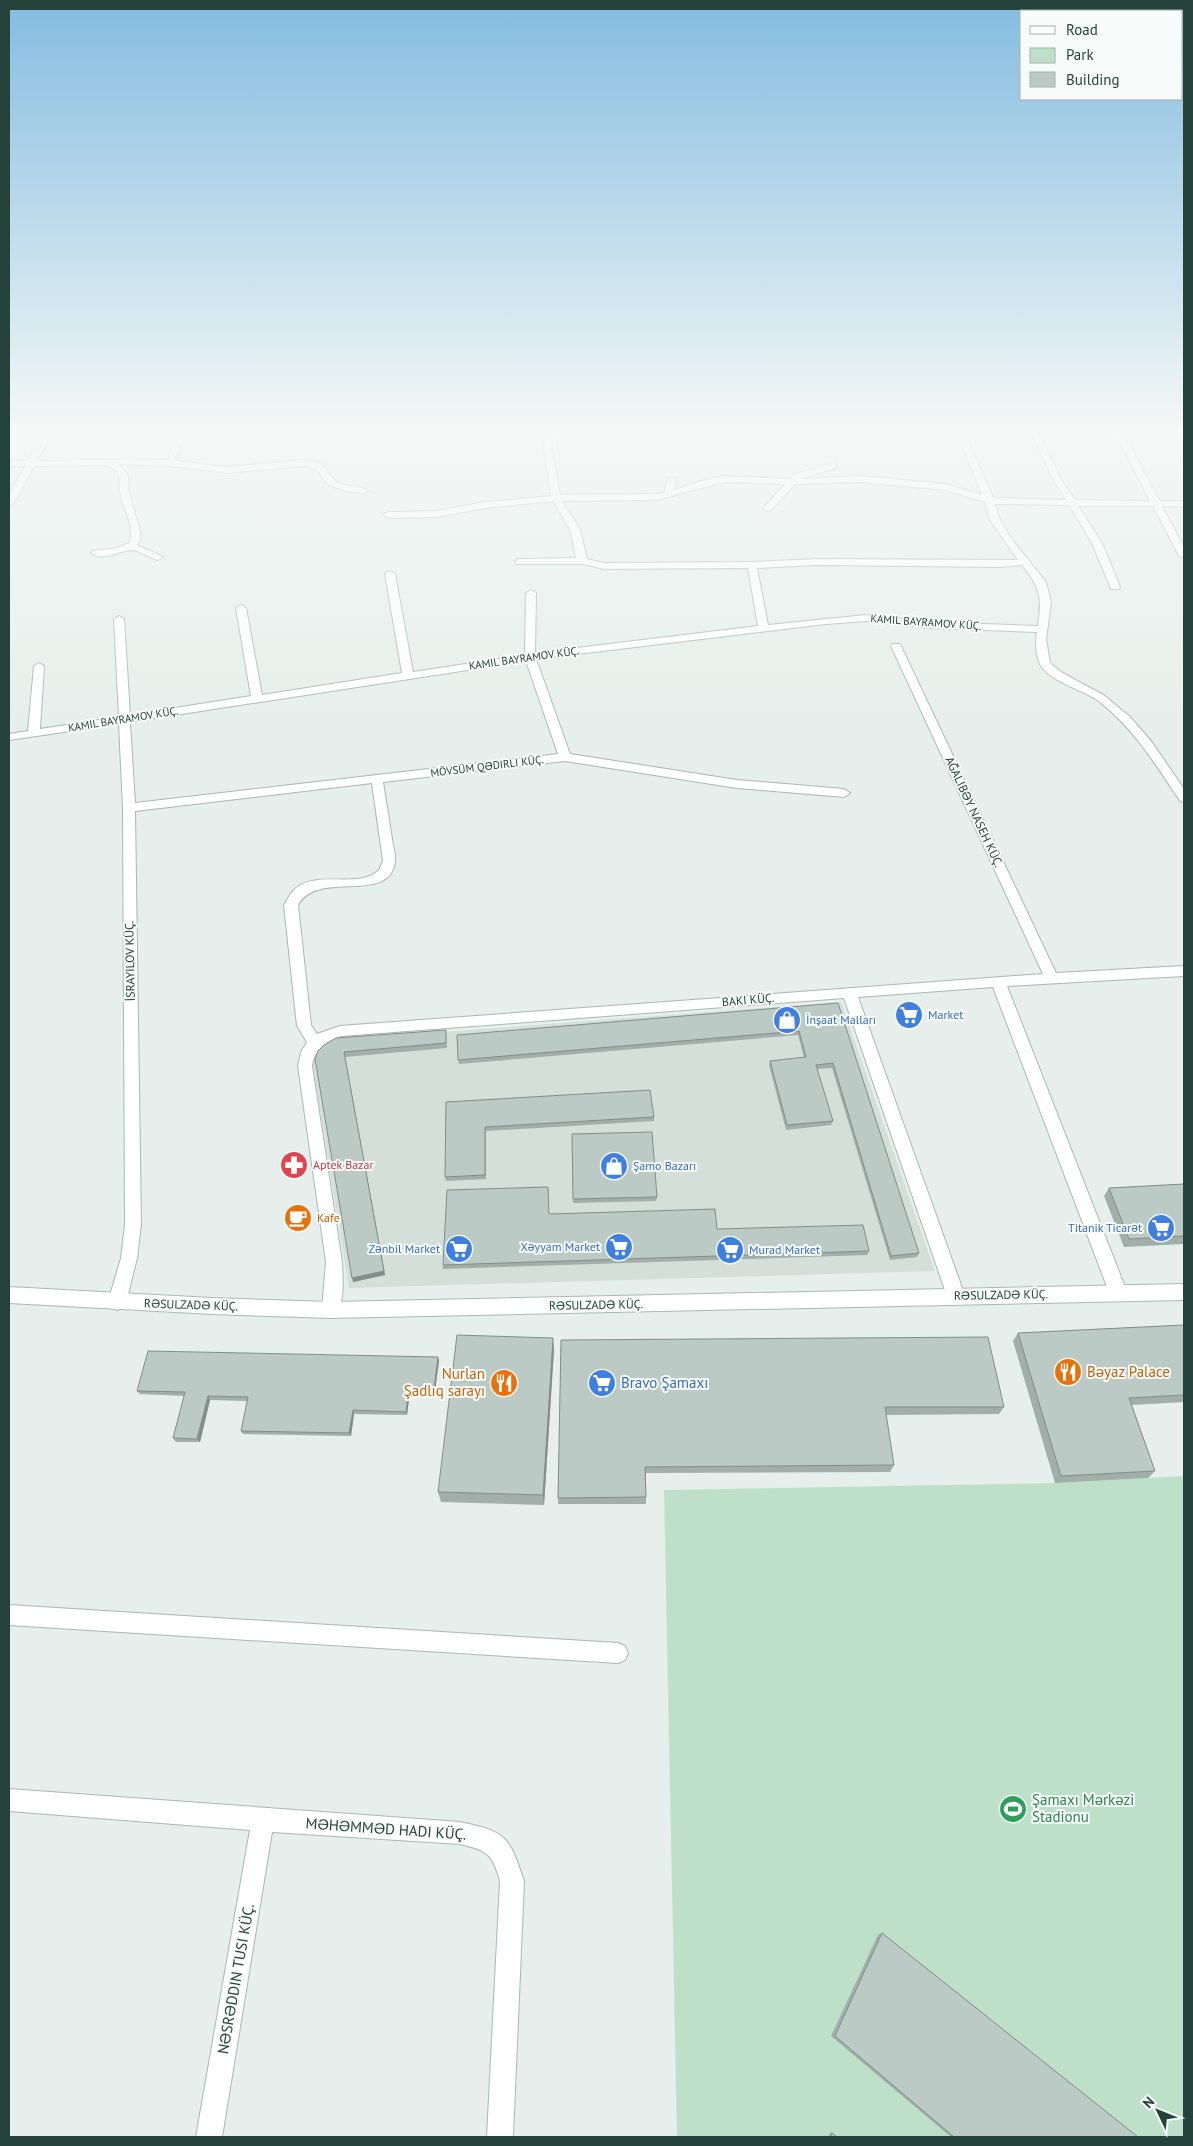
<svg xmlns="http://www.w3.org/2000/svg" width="1193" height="2146" font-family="'PT Sans',sans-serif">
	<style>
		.built { fill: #d4dfda }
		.green { fill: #bfe0c8 }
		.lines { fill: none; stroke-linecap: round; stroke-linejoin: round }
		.street-casing { stroke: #a8b8b2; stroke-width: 2 }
		.secondary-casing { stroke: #a4bbb3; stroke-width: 2 }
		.street { fill: #fff; fill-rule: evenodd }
		.secondary { fill: #fff; fill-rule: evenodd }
		.wall { fill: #a1aea9 }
		.shaded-wall { fill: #838d89 }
		.building { fill: #bbcac4; stroke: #838d89 }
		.labels { text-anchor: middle; stroke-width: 4; stroke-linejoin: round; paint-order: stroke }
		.far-street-label { font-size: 11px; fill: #24423a; stroke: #f7fbf9 }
		.street-label { font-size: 12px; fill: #24423a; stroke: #f7fbf9 }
		.shop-label { font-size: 12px; fill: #366cbe; stroke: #f7fbf9; text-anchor: start }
		.health-label { font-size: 12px; fill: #be3a42; stroke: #f7fbf9; text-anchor: start }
		.food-label { font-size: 12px; fill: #c56008; stroke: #f7fbf9; text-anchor: start }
		.near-food-label { font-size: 15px; fill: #c56008; stroke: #f7fbf9; text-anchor: start }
		.near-shop-label { font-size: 15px; fill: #366cbe; stroke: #f7fbf9; text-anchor: start }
		.near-leisure-label { font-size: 15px; fill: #27864d; stroke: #f7fbf9; text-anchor: start }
		.near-street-label { font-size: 15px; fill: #24423a; stroke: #f7fbf9 }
	</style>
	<rect width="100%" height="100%" fill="#e6efeb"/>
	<path class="built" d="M841 1002 935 1271 349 1288 312 1061 320 1048 337 1040Z"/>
	<path class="green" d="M1184 1476V2137H677L664 1490 1055 1483Z"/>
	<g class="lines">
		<g class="street-casing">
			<g id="street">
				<path d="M47 427H55L37 461C81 461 124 458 168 460L172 446 185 427H193L191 431 225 427 211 434 187 436 180 446 176 461 227 467 304 460C334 463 321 475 342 484 351 487 362 486 368 491L364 494C354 492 342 491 332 486 318 478 323 467 304 466L227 473 171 466 119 464 128 475 129 493 140 531V541L137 545 163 557 158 560C150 558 139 550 131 550 119 551 102 562 91 553L93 551 117 548 129 543C136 526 122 508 120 492 119 486 120 481 119 475L117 471 107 465 34 466 14 503 9 506V495L25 466H9V460L28 461Z"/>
				<path d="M406 427C414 427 419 430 427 430 436 430 449 425 456 430 445 438 416 437 406 427Z"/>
				<path d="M551 427H559L551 443 560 495 657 494 664 493 668 480 672 477 676 480 674 490 701 481 724 476 790 479 795 474 833 463 836 464V468L800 479 860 476 946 484 982 495 960 440 957 427H965L968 440 993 498 1066 500 1053 479 1028 427H1036L1061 479 1075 500 1150 501 1112 427H1120L1160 501H1184V507L1162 506 1184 547V559L1179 556 1153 506H1078L1102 543 1120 587 1119 589H1111L1092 543 1069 505 995 504 1000 520 1013 541 1046 582 1051 602 1046 639 1050 663 1061 672 1105 696 1130 717 1151 741 1184 789V802L1180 801C1156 765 1134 729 1100 702 1083 689 1054 684 1041 666 1036 658 1035 641 1037 632L931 628 866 621 826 624 536 659 570 754 737 780 844 789 850 793 844 797 737 788 565 761 383 782C386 801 389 820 392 839 393 846 396 855 395 862 389 905 318 869 298 905L311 1025 317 1034 340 1026 1043 974 891 646 892 644H900L1056 973 1184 966V976L1007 986 1127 1292 1124 1297 1118 1300 1112 1297 1109 1292 993 987 858 997 965 1296 962 1301 956 1304 950 1301 947 1296 844 998 341 1036C325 1042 315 1049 312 1066L342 1262C343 1279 344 1300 337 1316L331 1318 325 1316 322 1310 326 1262 298 1066 301 1052 307 1042 297 1026 284 905C287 901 289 895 293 891 314 868 359 890 379 870L383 861 372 783 135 811 141 1225 137 1258 126 1302 123 1308 117 1310 111 1308 108 1302 121 1258 125 1225 123 808 119 724 9 740V734L28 731 34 666 39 663 44 666 40 729 119 717 114 619 119 616 124 619 130 715 251 696 236 608 241 605 246 608 262 695 402 673 385 574 390 571 395 574 413 672 525 655 526 593 531 590 536 593 535 653 758 626 748 568 604 569 583 564H516V560L519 559 576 558 570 529 553 501 485 508 437 517 388 518 383 515 388 512 437 511 485 502 551 496 543 443ZM724 482 785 484 763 508 768 511 771 510 795 484 860 482 945 490 985 502 990 520 1018 560 818 559 752 562 604 563 587 559 580 529 562 501 657 500ZM818 565 1000 567 1022 565C1041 589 1042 596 1038 626L931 622 866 615 768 625 757 568ZM526 661 558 754 135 803 130 722Z"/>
				<path d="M9 1605 618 1643 625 1646 628 1653 625 1660 618 1663 9 1625Z"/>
				<path d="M9 1789 460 1822C507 1832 509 1836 524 1881L513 2137H487L500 1881C492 1853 488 1851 460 1844L272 1832 222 2137H196L250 1830 9 1811Z"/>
			</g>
		</g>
		<g class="secondary-casing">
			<path id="secondary" d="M1184 1284V1300L331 1318 212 1314 9 1303V1287L212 1298 331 1302Z"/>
		</g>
		<use href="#street" class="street"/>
		<use href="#secondary" class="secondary"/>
	</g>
	<g class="wall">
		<path d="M838 1003 919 1253 917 1257 890 1260 832 1068 817 1069 833 1121 831 1125 786 1130 769 1065 770 1061 804 1057 798 1035 459 1064 458 1060Z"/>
		<path d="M446 1030 447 1048 345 1057 385 1275 353 1282 336 1038Z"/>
		<path d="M446 1102 654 1117V1121L486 1131V1179L446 1181 445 1177Z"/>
		<path d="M572 1134 657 1197 656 1201 573 1203Z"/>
		<path d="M1184 1184V1244L1124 1247 1104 1196 1109 1188Z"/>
		<path d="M549 1214 717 1229 869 1251 867 1255 443 1269V1265Z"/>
		<path d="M1184 1325V1402L1132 1405 1155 1471 1148 1478 1055 1483 1013 1341 1018 1333Z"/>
		<path d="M561 1340 1004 1407 999 1414 886 1415 894 1465 890 1472 646 1473V1504H558Z"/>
		<path d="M554 1349 544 1505 441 1502 438 1492Z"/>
		<path d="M438 1357 439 1361 435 1391H410L407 1415 354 1414 351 1436 243 1434 241 1431 247 1401 210 1400 200 1442H176L173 1438 184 1396 140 1394 137 1391Z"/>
		<path d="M882 1933 1138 2137H951L831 2036 878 1935Z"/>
		<path d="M831 2132 832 2133 837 2137H828Z"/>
	</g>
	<g class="shaded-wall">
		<path d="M345 1057 385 1275 353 1282 352 1278Z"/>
		<path d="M553 1338 554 1349 544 1505 543 1495Z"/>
		<path d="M438 1357 439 1361 435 1391 434 1388Z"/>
		<path d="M409 1387 410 1391 407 1415 406 1412Z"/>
		<path d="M208 1396 210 1400 200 1442 197 1439Z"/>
		<path d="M353 1410 354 1414 351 1436 349 1433Z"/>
	</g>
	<g class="building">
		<path d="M838 1003 919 1253 891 1256 833 1063 816 1065 833 1121 787 1125 770 1061 806 1057 799 1031 458 1060 457 1035Z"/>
		<path d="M446 1030V1043L344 1052 384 1271 352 1278 315 1059 318 1051 324 1045 336 1038Z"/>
		<path d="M650 1090 654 1117 485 1127V1175L445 1177 446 1102Z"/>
		<path d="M652 1132 657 1197 573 1199 572 1134Z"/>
		<path d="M1184 1184V1236L1129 1239 1109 1188Z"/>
		<path d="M548 1187 549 1214 715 1209 717 1229 863 1225 869 1251 443 1265 447 1190Z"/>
		<path d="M1184 1325V1395L1129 1398 1155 1471 1061 1476 1018 1333Z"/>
		<path d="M457 1335 553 1338 543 1495 438 1492Z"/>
		<path d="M988 1337 1004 1407H885L894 1465 645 1467 646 1497 558 1498 561 1340Z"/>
		<path d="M148 1351 438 1357 434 1388 409 1387 406 1412 353 1410 349 1433 241 1431 248 1397 208 1396 197 1439 173 1438 185 1392 137 1391Z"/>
		<path d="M882 1933 1138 2137H954L835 2036Z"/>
		<path d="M832 2133 837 2137H831Z"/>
	</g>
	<linearGradient id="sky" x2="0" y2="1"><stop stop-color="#84bce0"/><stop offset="0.59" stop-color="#f4f8f6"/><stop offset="1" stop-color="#f4f8f6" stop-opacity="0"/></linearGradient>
	<rect width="1193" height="727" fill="url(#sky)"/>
	<defs>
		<g id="supermarket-disc" transform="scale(1.4375)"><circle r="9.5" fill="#3f7fe0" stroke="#f7fbf9"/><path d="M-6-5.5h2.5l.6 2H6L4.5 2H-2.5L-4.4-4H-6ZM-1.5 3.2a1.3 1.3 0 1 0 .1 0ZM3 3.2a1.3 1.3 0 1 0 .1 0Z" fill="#fff"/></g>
		<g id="shop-disc" transform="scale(1.4375)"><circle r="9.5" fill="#3f7fe0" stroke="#f7fbf9"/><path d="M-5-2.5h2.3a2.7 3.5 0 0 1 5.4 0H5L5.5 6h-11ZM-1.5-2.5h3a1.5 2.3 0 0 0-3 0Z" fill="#fff"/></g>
		<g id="pharmacy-disc" transform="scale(1.4375)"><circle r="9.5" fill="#e0444e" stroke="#f7fbf9"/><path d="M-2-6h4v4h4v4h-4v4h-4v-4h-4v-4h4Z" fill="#fff"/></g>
		<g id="cafe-disc" transform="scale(1.4375)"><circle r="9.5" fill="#e8710a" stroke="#f7fbf9"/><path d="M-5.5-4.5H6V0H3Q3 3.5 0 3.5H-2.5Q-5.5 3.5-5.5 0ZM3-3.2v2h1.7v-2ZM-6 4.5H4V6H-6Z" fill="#fff"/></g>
		<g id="restaurant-disc" transform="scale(1.4375)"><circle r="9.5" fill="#e8710a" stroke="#f7fbf9"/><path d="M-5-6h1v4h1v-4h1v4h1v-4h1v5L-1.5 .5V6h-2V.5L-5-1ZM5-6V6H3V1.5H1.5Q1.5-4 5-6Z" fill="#fff"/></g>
		<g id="stadium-disc" transform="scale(1.4375)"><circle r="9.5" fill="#2e9e5b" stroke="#f7fbf9"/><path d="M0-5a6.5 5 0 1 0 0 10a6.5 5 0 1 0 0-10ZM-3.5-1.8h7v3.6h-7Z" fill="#fff"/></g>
	</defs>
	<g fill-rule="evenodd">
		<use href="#supermarket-disc" x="909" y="1015"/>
		<use href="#shop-disc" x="787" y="1020"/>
		<use href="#pharmacy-disc" x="294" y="1165"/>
		<use href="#shop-disc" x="614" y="1166"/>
		<use href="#cafe-disc" x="298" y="1218"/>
		<use href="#supermarket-disc" x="1161" y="1228"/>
		<use href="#supermarket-disc" x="619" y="1247"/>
		<use href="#supermarket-disc" x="459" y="1249"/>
		<use href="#supermarket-disc" x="730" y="1250"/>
		<use href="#restaurant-disc" x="1068" y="1372"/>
		<use href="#restaurant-disc" x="504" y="1383"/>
		<use href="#supermarket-disc" x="602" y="1383"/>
		<use href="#stadium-disc" x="1013" y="1809"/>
	</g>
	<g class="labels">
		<g class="far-street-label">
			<text transform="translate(926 622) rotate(4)" y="4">KAMIL BAYRAMOV KÜÇ.</text>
			<text transform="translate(524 658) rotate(-8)" y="4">KAMIL BAYRAMOV KÜÇ.</text>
			<text transform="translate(123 719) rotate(-9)" y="4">KAMIL BAYRAMOV KÜÇ.</text>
			<text transform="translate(487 766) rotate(-7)" y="4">MÖVSÜM QƏDIRLI KÜÇ.</text>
		</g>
		<g class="street-label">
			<text transform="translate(974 812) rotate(65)" y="4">AĞALIBƏY NASEH KÜÇ.</text>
			<text transform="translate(130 961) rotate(-91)" y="4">İSRAYILOV KÜÇ.</text>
			<text transform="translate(748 1000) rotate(-5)" y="4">BAKI KÜÇ.</text>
			<text transform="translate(1001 1295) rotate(-1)" y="4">RƏSULZADƏ KÜÇ.</text>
			<text transform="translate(191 1305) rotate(2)" y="4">RƏSULZADƏ KÜÇ.</text>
			<text transform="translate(596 1305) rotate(-1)" y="4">RƏSULZADƏ KÜÇ.</text>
		</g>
		<g class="shop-label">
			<text x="928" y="1019">Market</text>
			<text x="806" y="1024">İnşaat Malları</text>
			<text x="633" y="1170">Şamo Bazarı</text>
			<text x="1142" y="1232" text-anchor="end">Titanik Ticarət</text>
			<text x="600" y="1251" text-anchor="end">Xəyyam Market</text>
			<text x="440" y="1253" text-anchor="end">Zənbil Market</text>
			<text x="749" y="1254">Murad Market</text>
		</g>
		<g class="health-label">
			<text x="313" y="1169">Aptek Bazar</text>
		</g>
		<g class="food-label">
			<text x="317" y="1222">Kafe</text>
		</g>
		<g class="near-food-label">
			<text x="1087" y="1377">Bəyaz Palace</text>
			<text x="485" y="1379" text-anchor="end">Nurlan<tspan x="485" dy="17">Şadlıq sarayı</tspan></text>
		</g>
		<g class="near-shop-label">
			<text x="621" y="1388">Bravo Şamaxı</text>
		</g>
		<g class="near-leisure-label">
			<text x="1032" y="1805">Şamaxı Mərkəzi<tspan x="1032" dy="17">Stadionu</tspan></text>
		</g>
		<g class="near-street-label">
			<text transform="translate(386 1829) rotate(4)" y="5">MƏHƏMMƏD HADI KÜÇ.</text>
			<text transform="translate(236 1979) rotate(-80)" y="5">NƏSRƏDDIN TUSI KÜÇ.</text>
		</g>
	</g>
	<rect width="1193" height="2146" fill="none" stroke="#24423a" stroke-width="20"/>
	<rect x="1020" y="10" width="162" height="90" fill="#f7fbf9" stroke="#a3b1ad"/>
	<rect x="1030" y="26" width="25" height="8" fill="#ffffff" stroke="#a3b1ad"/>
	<text x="1066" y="35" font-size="15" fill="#24423a">Road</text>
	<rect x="1030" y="48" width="25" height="15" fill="#bfe0c8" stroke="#a3b1ad"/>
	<text x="1066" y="60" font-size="15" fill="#24423a">Park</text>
	<rect x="1030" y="72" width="25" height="15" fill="#bbcac4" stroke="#a3b1ad"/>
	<text x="1066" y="85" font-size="15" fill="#24423a">Building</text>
	<g transform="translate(1158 2111) rotate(313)" stroke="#f7fbf9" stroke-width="4" paint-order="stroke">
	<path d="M0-4L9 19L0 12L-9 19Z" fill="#24423a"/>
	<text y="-8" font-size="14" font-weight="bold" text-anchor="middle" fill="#24423a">N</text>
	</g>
</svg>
